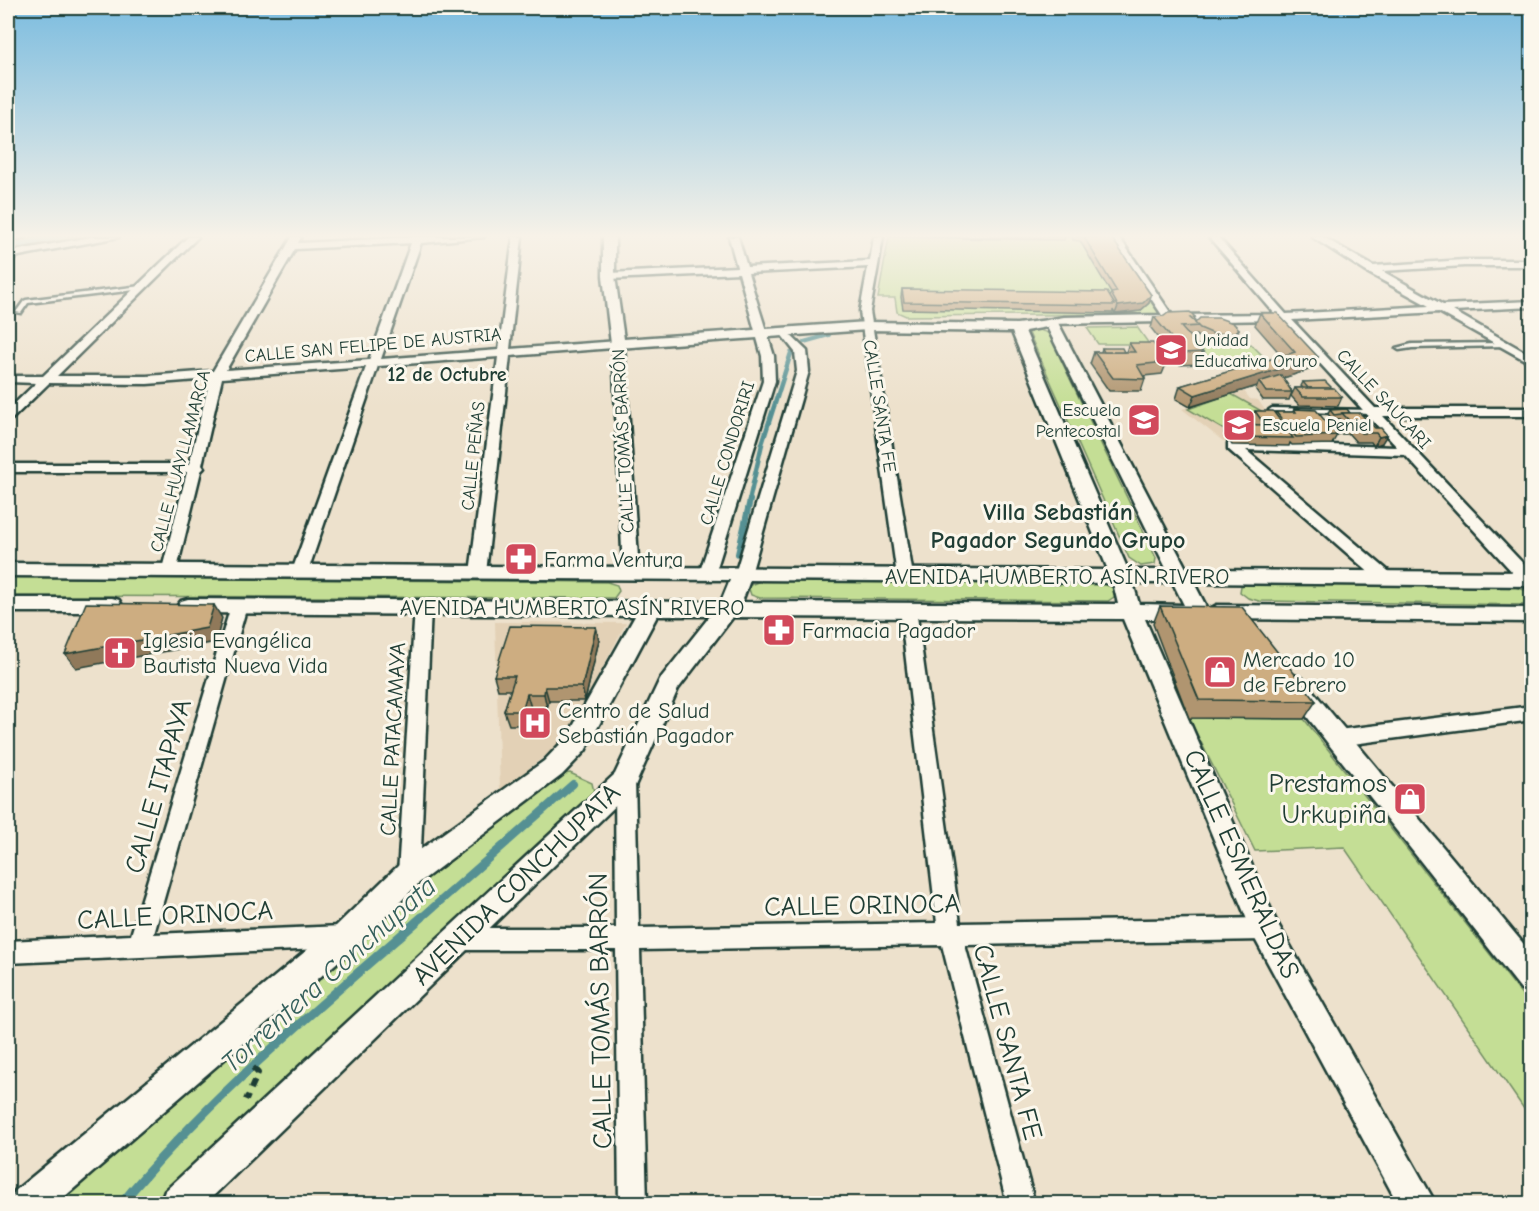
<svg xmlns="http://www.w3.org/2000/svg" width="1539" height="1211" font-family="'Comic Neue',sans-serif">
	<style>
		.built { fill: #e3d1b6 }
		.green { fill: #c4de95; stroke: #728e64; stroke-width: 1.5 }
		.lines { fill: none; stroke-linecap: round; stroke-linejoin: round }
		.stream-far4 { stroke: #549093; stroke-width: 4 }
		.stream-far3 { stroke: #549093; stroke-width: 4.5 }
		.stream-far2 { stroke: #549093; stroke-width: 6 }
		.stream-far1 { stroke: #549093; stroke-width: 8 }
		.stream { stroke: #549093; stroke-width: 9 }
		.canal { fill: #77c7d2; fill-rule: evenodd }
		.service-casing { stroke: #1f3d34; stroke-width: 5 }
		.minor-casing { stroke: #1f3d34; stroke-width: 5 }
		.tertiary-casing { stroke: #1f3d34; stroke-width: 5 }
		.path { stroke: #1f3d34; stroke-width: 6; stroke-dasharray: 9 7; stroke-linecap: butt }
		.service { fill: #fbf7ec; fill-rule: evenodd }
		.minor { fill: #fbf7ec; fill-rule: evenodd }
		.tertiary { fill: #fbf7ec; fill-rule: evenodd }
		.wall { fill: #b0956f; stroke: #1f3d34; stroke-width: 1.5 }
		.shaded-wall { fill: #90795a; stroke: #1f3d34; stroke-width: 1.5 }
		.building { fill: #cdad81; stroke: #1f3d34; stroke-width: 1.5 }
		.labels { text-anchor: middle; stroke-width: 6; stroke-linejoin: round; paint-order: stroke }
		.far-poi-label { font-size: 18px; fill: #1f3d34; stroke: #fbf7ec; text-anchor: start }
		.far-street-label { font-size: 18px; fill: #1f3d34; stroke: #fbf7ec }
		.far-neighbourhood-label { font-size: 20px; font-weight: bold; fill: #1f3d34; stroke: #fbf7ec }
		.poi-label { font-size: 22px; fill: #1f3d34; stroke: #fbf7ec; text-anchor: start }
		.street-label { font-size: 22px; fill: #1f3d34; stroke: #fbf7ec }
		.neighbourhood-label { font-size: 24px; font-weight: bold; fill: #1f3d34; stroke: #fbf7ec }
		.near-poi-label { font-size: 27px; fill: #1f3d34; stroke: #fbf7ec; text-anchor: end }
		.near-street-label { font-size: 27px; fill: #1f3d34; stroke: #fbf7ec }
		.near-water-label { font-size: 28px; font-style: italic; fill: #35605c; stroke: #fbf7ec }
	</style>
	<rect width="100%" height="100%" fill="#ede1cc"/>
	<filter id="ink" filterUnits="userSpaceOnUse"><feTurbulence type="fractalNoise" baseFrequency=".0167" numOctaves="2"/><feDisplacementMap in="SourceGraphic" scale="12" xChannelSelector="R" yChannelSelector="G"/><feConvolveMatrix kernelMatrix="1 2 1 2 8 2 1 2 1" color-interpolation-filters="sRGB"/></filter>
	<g filter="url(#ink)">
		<g class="built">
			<path d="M1244 391 1250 399 1258 400 1288 443 1223 441 1182 409Z"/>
			<path d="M495 622 626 623 585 701 559 745 500 791Z"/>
		</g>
		<g class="green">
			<path d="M37 237H105L23 249 18 248 19 243Z"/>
			<path d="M889 237H1108L1161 314 906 316 897 312 895 298H878Z"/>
			<path d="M1137 327 1149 344H1098L1087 328Z"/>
			<path d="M1037 329 1048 333 1156 558 1155 564 1141 566 1129 558 1029 333Z"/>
			<path d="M1251 344 1266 359 1211 361 1198 345Z"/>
			<path d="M1231 394 1267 414 1224 430 1188 409Z"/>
			<path d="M8 577 607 582 617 585 619 591 614 598 8 596Z"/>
			<path d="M760 581 1100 583 1115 588 1117 595 1108 601 760 598 751 595 748 586Z"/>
			<path d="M1248 584 1515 587 1531 592V605L1259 601 1248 598 1240 592 1241 586Z"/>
			<path d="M1189 718 1304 719 1531 1006V1119L1344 847 1255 851Z"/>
			<path d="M570 773 592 783 594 792 581 807 165 1203 46 1204 398 896 558 775Z"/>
		</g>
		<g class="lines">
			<path class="stream-far4" d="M804 342 829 335"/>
			<path class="stream-far3" d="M749 501 762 444 791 353"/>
			<path class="stream-far2" d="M738 554 750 500"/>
			<path class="stream-far1" d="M420 919 573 784"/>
			<path class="stream" d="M121 1204C209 1097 318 1008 422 917"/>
			<path class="canal" d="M39 237H70L21 248 15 244Z"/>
			<g class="service-casing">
				<g id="service">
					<path d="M141 286 143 287V289L28 303 21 313 16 312 24 301 26 300Z"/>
					<path d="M1504 343 1507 345 1506 346 1412 348 1399 350 1396 348 1412 344Z"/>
					<path d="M1272 408 1372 410 1375 412 1372 414 1270 411 1269 410Z"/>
				</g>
			</g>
			<g class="minor-casing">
				<g id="minor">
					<path d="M188 237H198L57 376H147L213 371 292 237H301L298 243 415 237H484L421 243 381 359 499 350 513 237H522L510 349 618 341 624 344 639 573 637 577H625L623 573 613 348 510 356 486 573 478 578 470 573 498 357 378 366 308 571 300 576 292 571 366 367 222 378 202 465 204 468 201 471 176 573H164L162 569 187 472H8V464H189L210 379 147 384 49 383 12 419 8 420V410L36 383 8 382V376H43ZM411 243 369 360 226 370 295 249Z"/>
					<path d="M729 237H738L747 267 870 261 874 237H883L870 311 913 576 911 580H899L897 576 860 311 868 267 748 273 774 356 775 381 715 574 707 579 699 574 763 381 762 356 739 273 609 279 604 276 609 273 737 267Z"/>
					<path d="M1110 237H1119L1172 315 1275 314 1209 237H1218L1286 314 1429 306 1365 271 1312 237H1323L1373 266 1464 260H1532V266H1464L1382 271 1443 305 1532 301V307L1453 311 1532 356V364L1439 312 1292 320 1375 408H1532V416H1383L1532 573V588L1526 587 1405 455 1246 450 1393 575 1395 579 1393 583H1381L1228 449V443L1233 442 1397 447 1280 320 1047 324V320L1064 317 1162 315Z"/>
					<path d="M13 252 21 254 8 264V256Z"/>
					<path d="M785 330 807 351 809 371 751 574 743 579 735 574 797 371 795 352 780 333Z"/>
					<path d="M239 600 247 606 154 934 342 926 350 929 354 937 350 945 342 948 8 963V941L131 935 231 606Z"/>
					<path d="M423 601 431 607 420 874 417 881 409 884 401 881 398 874 415 607Z"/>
					<path d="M908 603 916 609 960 923 1265 918 1273 921 1277 929 1273 937 1265 940 965 945 1035 1204H1007L942 945 640 950 647 1204H619L616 950H460L452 947 448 939 452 931 460 928H616L615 781 618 775 625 773 632 775 635 781 639 928 937 923 900 609Z"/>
					<path d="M1532 706V720L1338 746 1331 743 1328 738 1331 733 1338 730Z"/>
				</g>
			</g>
			<g class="tertiary-casing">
				<g id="tertiary">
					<path d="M8 237H26L8 241Z"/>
					<path d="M91 237H119L8 258V252Z"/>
					<path d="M603 237H615V276L624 339 867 322 1017 324 1056 319 1187 570 1532 572V586L1194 583 1208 610 1217 605 1532 608V622L1217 619 1208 614 1198 619H1145L1275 919 1436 1204H1398L1255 939 1123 619 733 617 678 689 634 788 205 1204H160L165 1191 615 774 660 679 710 616H657L585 751 562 775 419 883 355 947 56 1204H10L15 1191 335 927 399 865 544 761 567 737 635 616 188 613 181 611 177 606 181 601 188 599 721 602 730 580 8 576V563L1108 570 1012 332 867 330 618 348 611 344 603 276ZM1047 327 1167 570H1128L1025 331ZM750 580 1113 583 1118 604 742 602ZM1133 583H1173L1184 605 1139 604Z"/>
					<path d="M8 598H112L119 600 122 605 119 610 112 612H8Z"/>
					<path d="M1294 675 1302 678 1532 954V993L1521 989 1286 690 1282 684 1286 678Z"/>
				</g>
			</g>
			<path class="path" d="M242 1056 258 1073 246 1100"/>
			<use href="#service" class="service"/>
			<use href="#minor" class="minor"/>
			<use href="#tertiary" class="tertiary"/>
		</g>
		<g class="wall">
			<path d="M896 237H1065L1064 240Z"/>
			<path d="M1072 237H1111L1151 295 1149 303 1140 311 1115 314 1113 310V313L903 309 901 297 902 289 1110 297 1111 293 1080 241 1073 240Z"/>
			<path d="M1260 313 1312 369 1283 378 1292 392 1289 400H1263L1256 390 1257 386 1190 407 1176 399 1180 386 1282 356 1255 325Z"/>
			<path d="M1154 317H1195L1194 322 1195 323 1239 329 1235 337 1231 341 1211 342 1197 336 1196 335 1195 338H1191L1203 352 1199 364 1180 365 1151 328Z"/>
			<path d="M1129 343 1167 362 1162 374 1144 376 1145 379 1141 391H1109L1090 364 1094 352H1101L1102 348 1126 352Z"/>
			<path d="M1303 382 1332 388 1342 397 1338 406 1299 405 1291 396 1295 388H1303L1301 386Z"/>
			<path d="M1298 408 1326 423H1338L1337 422 1339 419H1332L1328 414 1330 410 1350 413 1375 428 1382 443 1374 446 1371 442H1356L1348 433 1347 434H1336L1337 435 1332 444 1292 445 1290 443 1289 446 1232 445 1224 433 1227 424 1255 425 1252 419 1255 411 1275 414 1276 412H1293L1294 409H1298Z"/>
			<path d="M1160 606 1316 701 1304 719 1189 718 1153 624Z"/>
			<path d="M596 627 599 640 585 701H549L547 708H531L526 725H509L504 711 511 690H498L494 676Z"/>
		</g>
		<g class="shaded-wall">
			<path d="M1151 295 1149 303 1140 311 1115 314 1118 306Z"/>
			<path d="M1239 329 1235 337 1231 341 1234 333Z"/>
			<path d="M1318 357 1312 369 1261 385 1259 382 1257 386 1190 407 1195 395Z"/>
			<path d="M1387 435 1382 443 1374 446 1379 437Z"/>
			<path d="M214 605 222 618 216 642 76 668 65 654Z"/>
			<path d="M596 627 599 640 585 701 582 687Z"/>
			<path d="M545 687 549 701 547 708 544 694Z"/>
			<path d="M527 694 531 708 526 725 522 711Z"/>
		</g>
		<g class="building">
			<path d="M1084 237H1111L1151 295 1143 303 1118 306 1111 293 1117 292Z"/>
			<path d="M902 289 1107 292 1115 305 904 302Z"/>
			<path d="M1190 312 1195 317 1190 318 1199 326 1181 327 1203 352 1184 353 1154 317 1164 316 1168 313Z"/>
			<path d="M1260 313H1277L1318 357 1195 395 1180 386 1295 352Z"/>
			<path d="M1200 318H1219L1233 323 1239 329 1234 333 1214 334 1200 328 1195 323Z"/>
			<path d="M1129 343H1153L1167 362 1137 365 1145 379 1113 378 1094 352H1135Z"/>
			<path d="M1102 348H1122L1124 352H1104Z"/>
			<path d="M1281 375 1292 392H1266L1259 382Z"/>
			<path d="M1325 381 1332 388H1308L1303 382Z"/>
			<path d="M1295 388H1334L1342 397H1303Z"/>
			<path d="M1294 409 1316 410 1337 435 1296 437 1276 412H1296Z"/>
			<path d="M1347 409 1350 413H1342L1341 414 1334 415 1330 410Z"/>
			<path d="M1255 411H1273L1293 438 1235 437 1227 424 1265 425Z"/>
			<path d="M1342 413H1360L1375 428H1381L1387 435 1379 437 1376 433H1361Z"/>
			<path d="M1326 423H1344L1350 430H1332Z"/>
			<path d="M86 603 214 605 207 628 65 654Z"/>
			<path d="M1160 606 1242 607 1316 701 1199 700Z"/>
			<path d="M510 626 596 627 582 687H545L544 694H527L522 711H504L515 676H494Z"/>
		</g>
	</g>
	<linearGradient id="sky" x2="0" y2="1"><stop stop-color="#7bbcdf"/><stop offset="0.58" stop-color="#f7f2e8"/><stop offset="1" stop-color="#f7f2e8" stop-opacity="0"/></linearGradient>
	<rect width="1539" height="407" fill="url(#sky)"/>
	<defs>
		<g id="school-square" transform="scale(1.725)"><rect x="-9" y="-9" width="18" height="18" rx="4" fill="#d1495b" stroke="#fbf7ec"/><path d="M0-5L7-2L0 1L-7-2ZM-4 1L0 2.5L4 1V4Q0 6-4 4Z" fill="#fff"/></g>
		<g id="pharmacy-square" transform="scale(1.725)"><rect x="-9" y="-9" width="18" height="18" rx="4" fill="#d1495b" stroke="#fbf7ec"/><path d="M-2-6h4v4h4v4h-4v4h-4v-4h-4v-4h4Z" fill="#fff"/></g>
		<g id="church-square" transform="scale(1.725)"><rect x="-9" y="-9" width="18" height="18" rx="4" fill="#d1495b" stroke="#fbf7ec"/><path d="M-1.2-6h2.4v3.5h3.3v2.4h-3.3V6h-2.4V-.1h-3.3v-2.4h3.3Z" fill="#fff"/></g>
		<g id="shop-square" transform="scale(1.725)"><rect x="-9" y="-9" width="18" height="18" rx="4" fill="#d1495b" stroke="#fbf7ec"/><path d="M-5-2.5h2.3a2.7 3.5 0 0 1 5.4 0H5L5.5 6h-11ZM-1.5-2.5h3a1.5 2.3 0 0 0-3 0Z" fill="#fff"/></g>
		<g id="hospital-square" transform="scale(1.725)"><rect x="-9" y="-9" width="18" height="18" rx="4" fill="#d1495b" stroke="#fbf7ec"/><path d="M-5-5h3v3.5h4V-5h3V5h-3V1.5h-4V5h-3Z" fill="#fff"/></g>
	</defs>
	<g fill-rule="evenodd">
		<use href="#school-square" x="1171" y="350"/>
		<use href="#school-square" x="1144" y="420"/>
		<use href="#school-square" x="1239" y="425"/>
		<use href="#pharmacy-square" x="521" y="559"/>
		<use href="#pharmacy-square" x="779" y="630"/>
		<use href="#church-square" x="120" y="653"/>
		<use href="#shop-square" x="1220" y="672"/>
		<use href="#hospital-square" x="535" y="723"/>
		<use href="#shop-square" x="1410" y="799"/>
	</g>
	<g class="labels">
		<g class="far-poi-label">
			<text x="1194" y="346">Unidad<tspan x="1194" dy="21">Educativa Oruro</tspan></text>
			<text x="1121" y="416" text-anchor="end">Escuela<tspan x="1121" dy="21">Pentecostal</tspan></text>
			<text x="1262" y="431">Escuela Peniel</text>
		</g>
		<g class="far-street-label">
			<text transform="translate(373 345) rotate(-5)" y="6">CALLE SAN FELIPE DE AUSTRIA</text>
			<text transform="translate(1384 399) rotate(47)" y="6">CALLE SAUCARI</text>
			<text transform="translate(880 406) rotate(81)" y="6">CALLE SANTA FE</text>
			<text transform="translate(623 441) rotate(-93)" y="6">CALLE TOMÁS BARRÓN</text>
			<text transform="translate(727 453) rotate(-73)" y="6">CALLE CONDORIRI</text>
			<text transform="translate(473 456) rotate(-84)" y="6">CALLE PEÑAS</text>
			<text transform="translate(180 461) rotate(-75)" y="6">CALLE HUAYLLAMARCA</text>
		</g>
		<g class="far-neighbourhood-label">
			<text x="447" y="381">12 de Octubre</text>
		</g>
		<g class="poi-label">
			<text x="544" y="567">Farma Ventura</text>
			<text x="802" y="638">Farmacia Pagador</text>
			<text x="143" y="648">Iglesia Evangélica<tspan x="143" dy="25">Bautista Nueva Vida</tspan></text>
			<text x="1243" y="667">Mercado 10<tspan x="1243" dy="25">de Febrero</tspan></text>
			<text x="558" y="718">Centro de Salud<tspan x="558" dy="25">Sebastián Pagador</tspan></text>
		</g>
		<g class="street-label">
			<text x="1057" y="584">AVENIDA HUMBERTO ASÍN RIVERO</text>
			<text x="572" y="615">AVENIDA HUMBERTO ASÍN RIVERO</text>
			<text transform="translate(392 739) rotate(-87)" y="8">CALLE PATACAMAYA</text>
		</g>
		<g class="neighbourhood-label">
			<text x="1058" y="520">Villa Sebastián<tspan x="1058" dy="28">Pagador Segundo Grupo</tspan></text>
		</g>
		<g class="near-poi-label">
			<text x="1387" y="792">Prestamos<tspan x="1387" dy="31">Urkupiña</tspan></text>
		</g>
		<g class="near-street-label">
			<text transform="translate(158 786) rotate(-74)" y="9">CALLE ITAPAYA</text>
			<text transform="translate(1242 864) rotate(66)" y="9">CALLE ESMERALDAS</text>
			<text transform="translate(516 884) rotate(-44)" y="9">AVENIDA CONCHUPATA</text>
			<text transform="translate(862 905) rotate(-1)" y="9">CALLE ORINOCA</text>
			<text transform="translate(175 915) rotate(-3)" y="9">CALLE ORINOCA</text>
			<text transform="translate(600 1011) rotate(-91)" y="9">CALLE TOMÁS BARRÓN</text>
			<text transform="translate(1008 1042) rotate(75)" y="9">CALLE SANTA FE</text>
		</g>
		<g class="near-water-label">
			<text transform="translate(328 974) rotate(-42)" y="10">Torrentera Conchupata</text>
		</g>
	</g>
	<rect width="1539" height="1211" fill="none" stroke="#fbf7ec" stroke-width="30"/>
	<rect x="15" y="15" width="1509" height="1181" fill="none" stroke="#1f3d34" stroke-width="2" filter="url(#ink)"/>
</svg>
